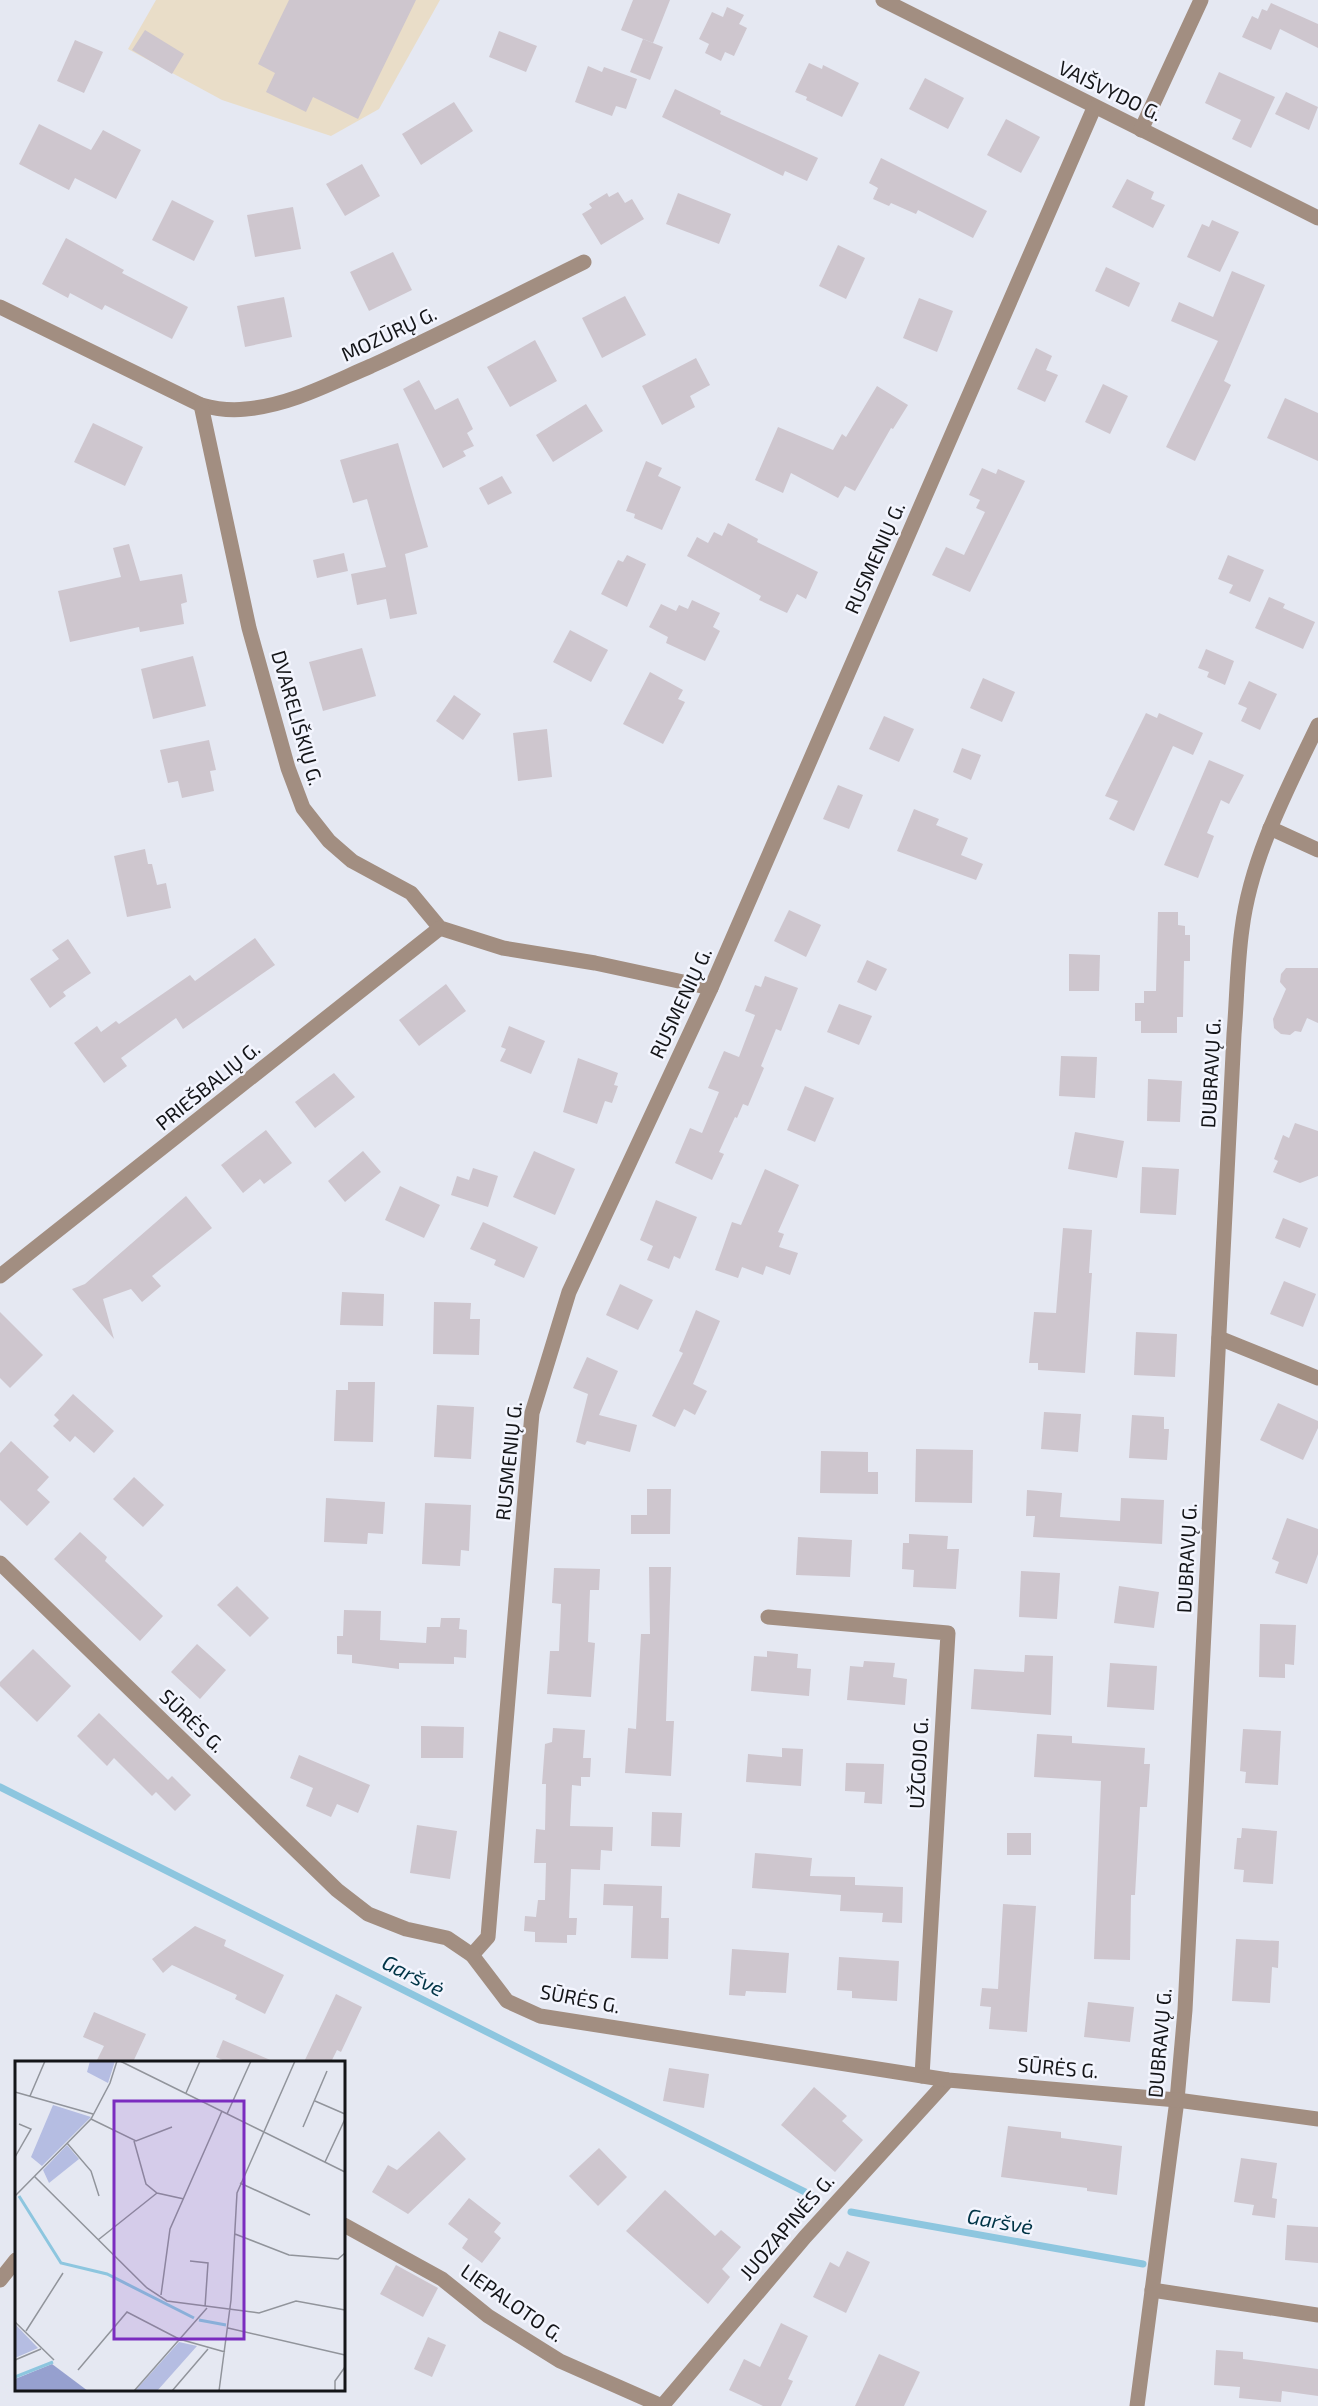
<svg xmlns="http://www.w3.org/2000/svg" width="1318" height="2406" font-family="'Exo 2',sans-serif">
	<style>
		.commercial { fill: #e9ddc8 }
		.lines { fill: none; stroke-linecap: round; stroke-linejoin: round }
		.stream { stroke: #8dc6df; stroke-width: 7 }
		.building { fill: #cec6ce }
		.minor { stroke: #a28e81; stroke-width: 15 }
		.tertiary { stroke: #a28e81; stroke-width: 15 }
		.labels { text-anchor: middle; stroke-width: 5; stroke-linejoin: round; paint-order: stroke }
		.street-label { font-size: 20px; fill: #141518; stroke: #f3f5fe }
		.water-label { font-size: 21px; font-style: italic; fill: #003446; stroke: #f3f5fe }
		.inset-river { fill: none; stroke: #8dc6df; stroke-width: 3 }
		.inset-road { fill: none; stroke: #91949b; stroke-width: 1.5 }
		.view { fill: #7b2cbf; fill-opacity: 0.15; stroke: #7b2cbf; stroke-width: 3 }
		.inset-edge { fill: none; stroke: #141518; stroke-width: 3 }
	</style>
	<rect width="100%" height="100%" fill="#e5e8f2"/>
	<path class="commercial" d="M156 0H440L379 109 331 136 222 100 128 49Z"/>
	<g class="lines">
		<g class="stream">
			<path d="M0 1787 811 2195"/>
			<path d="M851 2212 1143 2264"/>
		</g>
	</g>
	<g class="building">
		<path d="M289 0H416L358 119 313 97 306 112 266 92 275 73 258 64Z"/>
		<path d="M633 0H670L653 43 621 30Z"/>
		<path d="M1271 3 1318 24V48L1280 29 1271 50 1242 37 1252 16 1258 19 1262 9 1267 11Z"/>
		<path d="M727 7 744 15 739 24 747 28 734 56 725 52 721 61 705 53 709 44 699 39 712 12 723 17Z"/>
		<path d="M145 30 184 54 172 74 132 50Z"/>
		<path d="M499 31 537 46 526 72 489 57Z"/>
		<path d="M643 39 663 47 650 80 630 72Z"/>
		<path d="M75 40 103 52 84 93 57 81Z"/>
		<path d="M809 63 822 69 823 65 859 83 842 117 806 100 807 97 795 92Z"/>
		<path d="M588 66 602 72 604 67 637 79 626 109 616 106 612 116 575 102Z"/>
		<path d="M1219 72 1275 97 1251 148 1232 139 1241 120 1205 103Z"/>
		<path d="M925 78 964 98 948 129 909 109Z"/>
		<path d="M675 89 721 111 720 114 818 158 807 181 785 171 783 176 662 117Z"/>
		<path d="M1286 92 1318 107 1309 130 1275 114Z"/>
		<path d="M454 102 473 131 421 165 402 134Z"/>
		<path d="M1006 119 1040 137 1021 173 987 155Z"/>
		<path d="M39 124 91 150 103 130 141 150 116 199 75 178 69 190 19 164Z"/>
		<path d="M881 158 987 211 973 238 918 210 916 214 891 203 889 206 873 199 878 188 869 183Z"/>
		<path d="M362 164 380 196 345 216 326 184Z"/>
		<path d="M1127 179 1154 192 1151 199 1165 205 1153 228 1112 207Z"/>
		<path d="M618 192 625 203 632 199 644 219 601 245 582 214 592 208 589 204 607 193 609 197Z"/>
		<path d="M678 193 731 214 719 244 666 224Z"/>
		<path d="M172 200 214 221 194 261 152 240Z"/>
		<path d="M293 207 301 249 255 257 247 215Z"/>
		<path d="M1212 220 1239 232 1220 272 1187 257 1202 224 1209 227Z"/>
		<path d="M66 238 124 270 122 273 188 307 172 339 105 305 102 310 70 293 68 298 42 284Z"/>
		<path d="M838 245 865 258 846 299 819 286Z"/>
		<path d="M393 252 412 290 369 311 350 272Z"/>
		<path d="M1106 267 1140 283 1129 307 1095 291Z"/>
		<path d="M1232 271 1265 285 1224 381 1231 385 1195 461 1166 447 1218 341 1171 321 1179 302 1213 317Z"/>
		<path d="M625 296 646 335 602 358 582 318Z"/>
		<path d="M284 297 292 337 245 347 237 306Z"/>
		<path d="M919 298 953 311 937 352 903 338Z"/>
		<path d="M535 340 557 381 510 407 487 367Z"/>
		<path d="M1036 348 1052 356 1046 370 1058 375 1045 402 1017 389Z"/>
		<path d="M696 358 710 385 690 396 695 407 662 425 642 386Z"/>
		<path d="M419 380 435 410 458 398 473 429 467 433 474 446 463 451 466 456 443 468 403 389Z"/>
		<path d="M1103 384 1128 396 1110 434 1085 422Z"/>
		<path d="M877 386 908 405 893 429 891 428 855 491 845 486 838 498 791 473 783 493 755 480 778 427 833 450 842 434 846 437Z"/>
		<path d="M1285 398 1318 413V461L1267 438Z"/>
		<path d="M586 404 603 431 553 462 536 435Z"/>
		<path d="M93 423 143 447 125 486 74 462Z"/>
		<path d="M398 443 428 547 405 554 417 614 390 619 386 599 357 605 351 574 386 567 367 499 353 503 340 460Z"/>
		<path d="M646 461 662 468 658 476 681 487 662 530 634 518 635 514 626 511Z"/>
		<path d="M982 468 996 474 998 469 1025 481 970 592 932 575 946 547 964 555 985 512 976 508 980 500 969 495Z"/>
		<path d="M502 476 512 493 488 505 479 488Z"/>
		<path d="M728 523 758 539 757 542 818 572 806 599 797 594 787 613 759 600 761 596 687 556 697 537 708 543 714 532 722 536Z"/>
		<path d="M129 544 140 581 182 574 187 602 181 604 184 624 140 632 139 627 70 642 58 591 121 577 113 548Z"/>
		<path d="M344 553 348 571 317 578 313 560Z"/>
		<path d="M627 555 646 564 627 607 601 594 618 560 623 562Z"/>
		<path d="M1228 555 1264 570 1250 602 1229 593 1233 585 1218 579Z"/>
		<path d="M1269 597 1285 604 1283 608 1315 622 1303 649 1255 628Z"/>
		<path d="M692 600 720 613 713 627 720 631 705 661 666 643 668 637 649 627 661 604 676 611 679 605 688 609Z"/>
		<path d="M570 630 608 650 591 682 553 662Z"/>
		<path d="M362 648 376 696 323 711 309 662Z"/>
		<path d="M1206 649 1234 661 1225 685 1207 677 1209 672 1198 668Z"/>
		<path d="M193 656 206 706 153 719 141 669Z"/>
		<path d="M650 672 683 690 678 699 685 702 663 744 623 724Z"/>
		<path d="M983 678 1015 692 1002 722 970 708Z"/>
		<path d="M1249 681 1277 694 1260 730 1241 721 1247 708 1238 704Z"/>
		<path d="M454 695 481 714 463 740 436 721Z"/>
		<path d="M1146 713 1157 718 1159 713 1203 733 1193 755 1173 746 1134 831 1109 819 1118 801 1105 796Z"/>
		<path d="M884 716 914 729 899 762 869 749Z"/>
		<path d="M547 729 552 777 518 781 513 733Z"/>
		<path d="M209 740 216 770 210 771 214 791 182 798 178 781 168 783 160 750Z"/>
		<path d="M962 748 981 755 971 780 953 772Z"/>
		<path d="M1209 760 1244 775 1229 804 1221 800 1207 833 1214 836 1198 878 1164 865Z"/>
		<path d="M838 785 863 795 849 829 823 819Z"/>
		<path d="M914 809 939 819 936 825 968 838 961 855 983 864 976 880 897 851Z"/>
		<path d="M145 849 148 864H152L157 885 166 883 171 908 127 917 114 856Z"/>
		<path d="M789 910 821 925 806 957 774 941Z"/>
		<path d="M1158 912H1178V925L1185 926V935H1190V961H1184L1183 1017H1177V1033H1141V1021H1135V1003H1144V991H1156Z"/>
		<path d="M255 938 275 965 183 1029 176 1018 121 1058 127 1066 104 1083 74 1043 97 1026 101 1032 116 1021 119 1024 190 975 195 981Z"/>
		<path d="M68 939 91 973 63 992 66 996 50 1008 30 979 59 959 52 950Z"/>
		<path d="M1069 954 1100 955 1099 991H1069Z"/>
		<path d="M867 960 887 969 876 991 857 982Z"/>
		<path d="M1286 968H1318V1023L1307 1018 1301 1032 1295 1031 1290 1035 1281 1034 1274 1028 1273 1019 1286 989 1280 982 1281 974Z"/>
		<path d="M765 976 798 988 781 1031 776 1029 761 1066 764 1068 748 1106 743 1104 737 1118 735 1117 719 1152 724 1154 712 1180 675 1163 690 1128 702 1133 719 1092 708 1088 724 1051 739 1057 755 1015 745 1011 755 985 761 987Z"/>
		<path d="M446 984 466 1011 419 1046 399 1020Z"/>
		<path d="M839 1004 872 1016 859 1045 827 1032Z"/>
		<path d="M509 1026 545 1041 531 1074 500 1061 506 1049 501 1047Z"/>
		<path d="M1061 1056 1097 1057 1095 1098 1059 1096Z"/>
		<path d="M578 1058 618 1073 614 1085 618 1086 612 1103 605 1101 597 1124 563 1112Z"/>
		<path d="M334 1073 355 1097 315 1128 295 1102Z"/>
		<path d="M1148 1079 1182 1081 1180 1122 1147 1121Z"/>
		<path d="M805 1086 834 1098 815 1142 787 1130Z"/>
		<path d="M1295 1123 1318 1131V1176L1300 1183 1273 1172 1278 1161 1274 1159 1283 1135 1289 1138Z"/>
		<path d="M266 1130 292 1163 264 1184 260 1179 243 1193 221 1165Z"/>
		<path d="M1075 1132 1124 1141 1117 1178 1068 1169Z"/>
		<path d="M363 1151 381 1172 345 1202 328 1181Z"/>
		<path d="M534 1151 575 1169 555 1215 513 1197Z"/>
		<path d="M1142 1167 1179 1169 1176 1215 1140 1213Z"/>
		<path d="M473 1168 498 1176 488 1207 451 1195 457 1176 469 1180Z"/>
		<path d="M765 1169 799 1185 778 1232 784 1234 779 1247 798 1253 790 1275 766 1266 763 1275 742 1267 738 1278 715 1270 732 1222 741 1225Z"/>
		<path d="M400 1186 440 1205 424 1238 385 1220Z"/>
		<path d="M186 1196 212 1228 152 1276 161 1286 142 1302 131 1289 103 1299 114 1339 72 1289 85 1284Z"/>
		<path d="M656 1200 697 1217 680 1259 674 1256 669 1269 647 1260 653 1246 640 1240Z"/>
		<path d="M1283 1218 1308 1228 1300 1248 1275 1238Z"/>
		<path d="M483 1222 538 1247 524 1278 494 1265 496 1260 470 1249Z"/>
		<path d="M1063 1228 1092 1230 1089 1273H1092L1085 1373 1038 1370V1363H1029L1034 1312 1056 1313Z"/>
		<path d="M1284 1281 1316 1294 1303 1327 1270 1314Z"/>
		<path d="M620 1284 653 1300 638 1330 606 1315Z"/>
		<path d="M342 1292 384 1294 383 1326 340 1325Z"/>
		<path d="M434 1302 471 1303 470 1319H480L479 1355 433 1354Z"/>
		<path d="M696 1310 720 1321 693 1384 707 1391 695 1415 684 1409 675 1427 652 1416 683 1353 679 1351Z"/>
		<path d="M0 1312 43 1355 10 1388 0 1378Z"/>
		<path d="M1136 1332 1177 1334 1175 1377 1134 1375Z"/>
		<path d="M587 1357 618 1371 599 1415 637 1425 630 1452 587 1441 585 1445 576 1442 588 1394 573 1388Z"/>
		<path d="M348 1382H375L373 1442 334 1441 336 1390H348Z"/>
		<path d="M73 1394 114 1431 94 1453 75 1436 70 1442 53 1426 59 1420 54 1415Z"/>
		<path d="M1278 1403 1318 1421V1428L1303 1460 1260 1440Z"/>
		<path d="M437 1405 474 1407 471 1459 434 1457Z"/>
		<path d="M1044 1412 1081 1414 1078 1452 1041 1449Z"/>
		<path d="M1132 1415 1164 1417V1429H1169L1167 1460 1129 1458Z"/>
		<path d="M11 1441 49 1477 37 1490 50 1502 27 1526 0 1500V1453Z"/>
		<path d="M916 1449 973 1450 972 1503 915 1502Z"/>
		<path d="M821 1451 868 1452V1472H878V1494L820 1493Z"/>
		<path d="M134 1477 164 1505 143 1527 113 1499Z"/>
		<path d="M647 1489H671L670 1534H631V1515H647Z"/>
		<path d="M1027 1490 1062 1493 1060 1517 1120 1521 1121 1498 1164 1500 1162 1544 1033 1537 1035 1516H1026Z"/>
		<path d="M326 1498 385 1502 383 1534 368 1533 367 1544 324 1542Z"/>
		<path d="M425 1503 471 1505 469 1551 461 1550 460 1566 422 1564Z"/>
		<path d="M1287 1518 1318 1529V1554L1307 1584 1275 1573 1279 1562 1272 1559Z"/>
		<path d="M80 1532 107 1557 105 1561 163 1616 140 1641 54 1559Z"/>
		<path d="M909 1534 948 1536 947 1549H959L956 1589 913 1587 914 1570 902 1569 903 1543H909Z"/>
		<path d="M798 1537 852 1540 850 1577 796 1575Z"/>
		<path d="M649 1567H671L666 1721H674L671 1776 625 1773 628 1728 636 1729 641 1634H650Z"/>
		<path d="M554 1568 600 1569 599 1590H590L588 1642 595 1643 591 1697 547 1694 550 1651H559L561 1604 552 1603Z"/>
		<path d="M1021 1571 1060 1573 1057 1619 1019 1617Z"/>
		<path d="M237 1586 269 1618 250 1637 217 1605Z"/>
		<path d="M1119 1586 1159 1592 1154 1628 1114 1623Z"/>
		<path d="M344 1610 381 1611 380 1640 426 1643 427 1627H440L441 1618H460L459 1629 467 1630 466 1658 454 1657V1664L399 1663V1669L352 1663V1655L337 1654V1636H343Z"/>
		<path d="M1260 1624 1296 1625 1294 1665 1285 1664V1678L1259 1677Z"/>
		<path d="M197 1644 226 1670 200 1699 171 1672Z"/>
		<path d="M33 1649 71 1686 37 1722 0 1686V1682Z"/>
		<path d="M767 1651 798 1654 797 1668 811 1669 809 1696 751 1691 754 1656 767 1657Z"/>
		<path d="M1025 1655 1053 1656 1051 1715 971 1709 974 1669 1024 1672Z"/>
		<path d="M864 1661 895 1663 893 1677 907 1679 905 1705 847 1700 850 1666 863 1667Z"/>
		<path d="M1110 1663 1157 1666 1154 1710 1107 1707Z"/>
		<path d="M99 1713 168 1780 172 1776 191 1795 175 1811 156 1792 152 1796 114 1758 107 1766 77 1736Z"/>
		<path d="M421 1726 464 1727 463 1758H421Z"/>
		<path d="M553 1728 585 1730 583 1758H591L590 1777H581V1786L572 1785 570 1826 613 1827 612 1851 601 1850 600 1870 571 1869 569 1918H577L576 1935H567V1943L535 1942V1932L524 1931 525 1916 536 1917 538 1900H545L546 1863H534L536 1829 545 1830 546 1784H542L545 1744 552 1742Z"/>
		<path d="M1243 1729 1281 1731 1278 1785 1245 1783 1246 1772 1240 1771Z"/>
		<path d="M1037 1734 1072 1736V1743L1145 1748 1144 1764H1150L1147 1807H1140L1135 1895H1131L1130 1960 1094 1959 1101 1781 1034 1777Z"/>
		<path d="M782 1748 803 1749 801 1786 746 1782 748 1754 782 1757Z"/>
		<path d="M299 1755 370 1785 358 1813 337 1804 331 1817 306 1806 313 1788 290 1778Z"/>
		<path d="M846 1763 884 1764 882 1804 864 1803 865 1792 845 1791Z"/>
		<path d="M652 1812 682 1813 680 1847 651 1846Z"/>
		<path d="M417 1825 457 1831 450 1879 410 1873Z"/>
		<path d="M1242 1828 1277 1831 1273 1884 1243 1882 1244 1870 1234 1869 1237 1838H1241Z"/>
		<rect x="1007" y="1833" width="24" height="22"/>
		<path d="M755 1853 812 1858 810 1876 855 1877V1885L903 1887 902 1923 882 1922 883 1913 840 1911 841 1895 752 1888Z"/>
		<path d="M604 1884 662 1886 661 1918H669L668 1959 631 1958 633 1906 603 1905Z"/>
		<path d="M1003 1904 1036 1906 1027 2032 989 2029 991 2007 980 2006 982 1988 998 1989Z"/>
		<path d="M195 1926 226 1940 224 1946 284 1975 265 2014 235 1999 237 1995 172 1965 163 1973 152 1959Z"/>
		<path d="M1236 1939 1279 1941 1278 1968 1272 1967 1270 2003 1232 2001Z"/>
		<path d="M732 1949 789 1953 786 1993 746 1991 745 1996 729 1995Z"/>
		<path d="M839 1957 899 1961 897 2001 852 1998V1991L837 1990Z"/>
		<path d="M336 1994 362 2007 341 2052 337 2050 331 2062H304Z"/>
		<path d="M1088 2002 1134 2007 1130 2042 1084 2037Z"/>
		<path d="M94 2012 146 2034 133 2062H96L104 2046 83 2037Z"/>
		<path d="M223 2040 275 2062H227L216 2057Z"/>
		<path d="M669 2068 709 2074 704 2108 663 2101Z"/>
		<path d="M814 2087 847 2116 842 2121 863 2140 835 2172 781 2125Z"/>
		<path d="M1008 2126 1061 2132V2138L1122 2146 1117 2195 1087 2191V2188L1001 2177Z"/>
		<path d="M439 2131 466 2159 408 2214 372 2192 388 2165 397 2170Z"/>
		<path d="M599 2148 627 2177 598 2206 569 2176Z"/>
		<path d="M1241 2158 1277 2163 1272 2198 1277 2199 1275 2218 1252 2215 1254 2205 1234 2202Z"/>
		<path d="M665 2190 715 2236 721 2230 741 2247 722 2269 730 2277 708 2304 626 2231Z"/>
		<path d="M469 2198 501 2223 494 2232 501 2238 482 2263 462 2248 468 2239 448 2224Z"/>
		<path d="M1287 2225 1318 2227V2263L1285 2260Z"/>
		<path d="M847 2251 870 2262 846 2313 813 2297 830 2262 839 2267Z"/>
		<path d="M396 2265 438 2288 423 2317 380 2294Z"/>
		<path d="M781 2323 808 2336 788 2379 793 2381 781 2406H763L729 2390 744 2359 760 2367Z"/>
		<path d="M428 2337 446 2345 432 2377 414 2369Z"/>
		<path d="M1216 2350 1243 2352V2359L1318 2369V2396L1282 2391 1281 2402 1239 2398 1240 2387 1214 2385Z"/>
		<path d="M879 2354 920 2372 904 2406H855Z"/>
	</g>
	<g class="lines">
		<g class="minor">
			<path d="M883 0 1318 218"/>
			<path d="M1141 130 1201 0"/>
			<path d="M0 307 201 405C216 409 231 411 246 409 291 405 331 383 371 366 443 333 513 297 584 262"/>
			<path d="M201 405 249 628 288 768 303 808 329 841 352 861 411 893 440 928 503 948 595 963 711 988"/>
			<path d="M1270 828 1318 850"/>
			<path d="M0 1276 440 928"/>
			<path d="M1219 1338 1318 1378"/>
			<path d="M768 1617 948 1633 922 2076"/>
			<path d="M472 1955 488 1937 532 1413 569 1292 711 988 1094 108"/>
			<path d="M344 2225 442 2279 488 2316 560 2361 662 2406"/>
			<path d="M0 2280 16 2260"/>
			<path d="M1152 2290 1318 2315"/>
			<path d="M662 2406 805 2237 948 2080"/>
			<path d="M1137 2406 1177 2100 1185 2010 1234 1034C1237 999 1237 964 1242 929 1251 857 1287 790 1318 725"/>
		</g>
		<path class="tertiary" d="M0 1563 337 1890 368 1914 406 1929 447 1938 472 1955 507 2001 540 2016 948 2080 1177 2100 1318 2119"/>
	</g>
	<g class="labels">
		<g class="street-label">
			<text transform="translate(1110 91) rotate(26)" y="7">VAIŠVYDO G.</text>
			<text transform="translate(389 334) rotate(-25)" y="7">MOZŪRŲ G.</text>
			<text transform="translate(875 558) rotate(-66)" y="7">RUSMENIŲ G.</text>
			<text transform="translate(297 718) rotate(74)" y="7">DVARELIŠKIŲ G.</text>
			<text transform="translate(681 1003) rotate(-65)" y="7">RUSMENIŲ G.</text>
			<text transform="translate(1211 1073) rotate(-87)" y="7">DUBRAVŲ G.</text>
			<text transform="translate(208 1086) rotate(-39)" y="7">PRIEŠBALIŲ G.</text>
			<text transform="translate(509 1461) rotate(-84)" y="7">RUSMENIŲ G.</text>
			<text transform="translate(1187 1558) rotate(-87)" y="7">DUBRAVŲ G.</text>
			<text transform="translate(192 1721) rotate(44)" y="7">SŪRĖS G.</text>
			<text transform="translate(919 1763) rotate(-87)" y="7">UŽGOJO G.</text>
			<text transform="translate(580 1999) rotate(11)" y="7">SŪRĖS G.</text>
			<text transform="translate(1160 2043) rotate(-85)" y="7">DUBRAVŲ G.</text>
			<text transform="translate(1058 2068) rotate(5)" y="7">SŪRĖS G.</text>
			<text transform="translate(787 2227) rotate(-49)" y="7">JUOZAPINĖS G.</text>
			<text transform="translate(512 2303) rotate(35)" y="7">LIEPALOTO G.</text>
		</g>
		<g class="water-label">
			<text transform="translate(413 1976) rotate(27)" y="7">Garšvė</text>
			<text transform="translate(1000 2222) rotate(10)" y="7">Garšvė</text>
		</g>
	</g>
	<g transform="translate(15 2061)">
		<rect width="330" height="330" fill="#e5e8f2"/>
		<path d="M75 0H100L93 22 72 11ZM38 44 76 56 27 105 16 96ZM52 84 64 98 34 122 28 109ZM0 263 23 287 0 297ZM164 281 182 285 142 330H120Z" fill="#b5bde2"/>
		<path d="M37 303 73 330H0V318Z" fill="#96a0cf"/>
		<path class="inset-river" d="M4 135 46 202 92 213 179 257M184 259 211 264M0 316 38 301"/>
		<path class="inset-road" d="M105 0 330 111M0 31 78 53M171 32 185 0M15 35 30 0M300 40 330 53M212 53 236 0M76 58 121 80 157 66M288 66 312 10M119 80 131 123 142 132 169 138M52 82 76 110 84 135M0 96 16 68 4 63M310 101 330 58M19 115 132 227 152 240 244 252 281 240 330 249M225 122 295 154M0 135 76 58 95 22 102 0M220 173 274 194 323 198 330 192M83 179 142 132M175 200 193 202 190 246M146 234 155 168 207 50M0 261 39 299M213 267 330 294M11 270 48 212M0 299 26 288M63 309 112 251 164 278 210 291M119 330 192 247M157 330 193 288M204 330 216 239 222 132 280 0M320 330V320L330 306"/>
		<path class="view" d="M99 40H229V278H99Z"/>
		<rect width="330" height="330" class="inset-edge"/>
	</g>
</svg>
